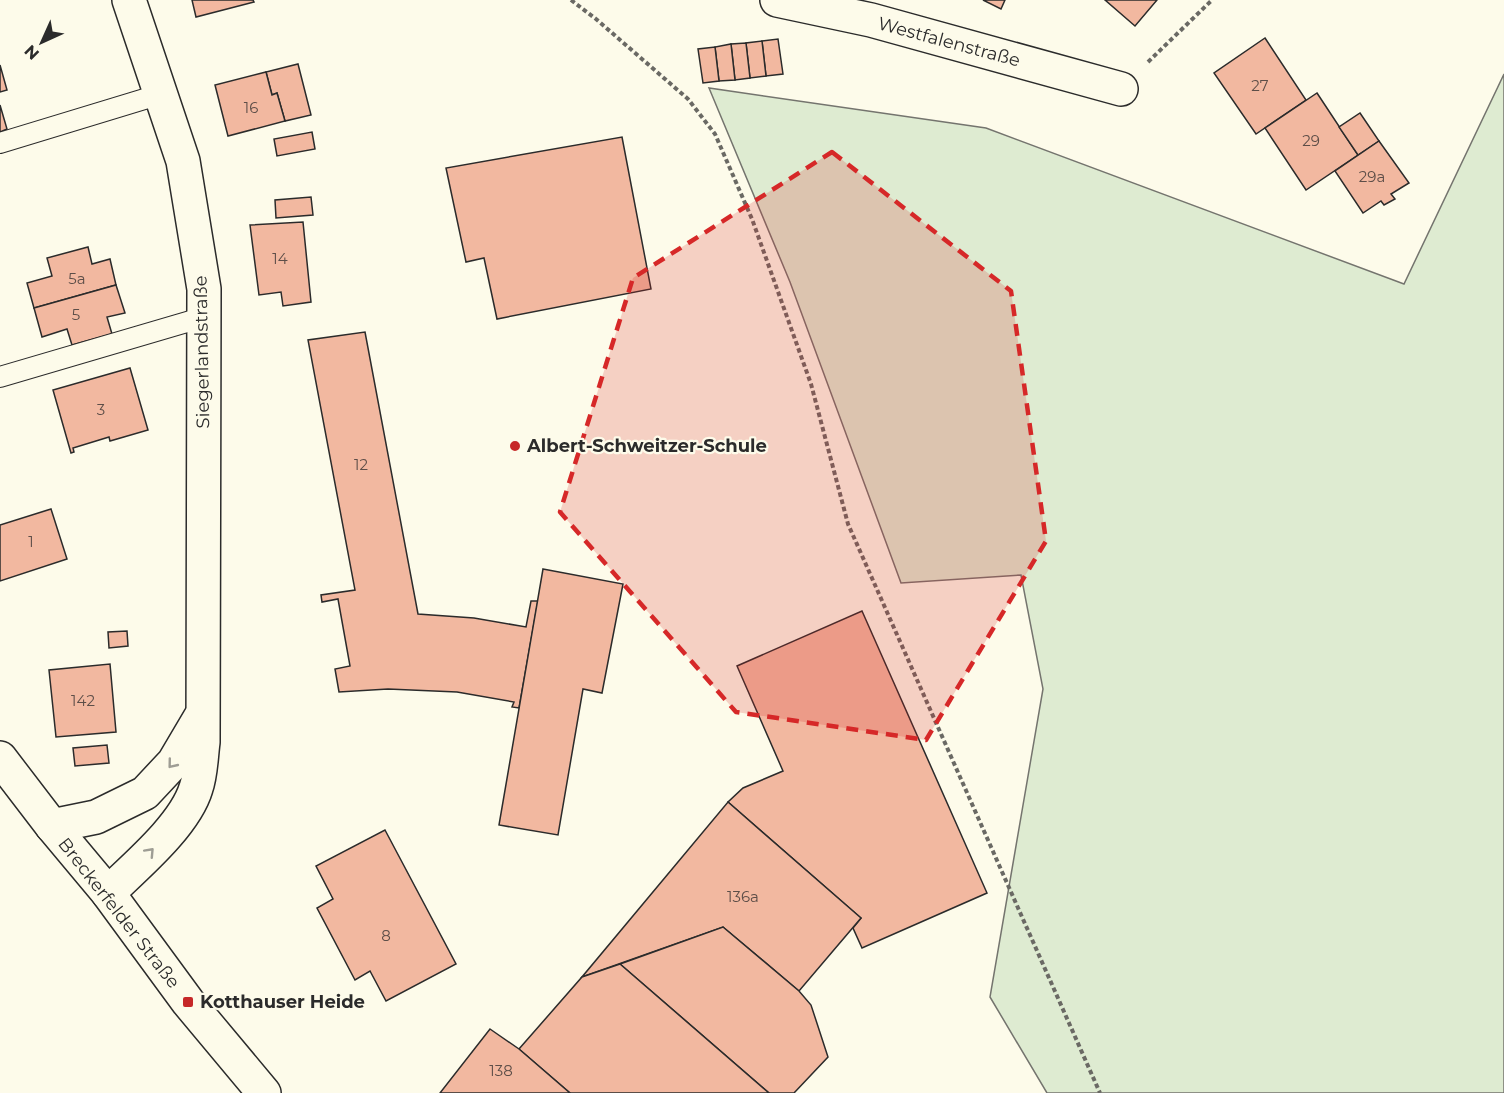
<svg xmlns="http://www.w3.org/2000/svg" width="1504" height="1093" font-family="Montserrat,sans-serif">
	<style>
		.green { fill: #deebd1; stroke: #74746e; stroke-width: 1.5 }
		.building { fill: #f2b8a0; stroke: #2b2b2b; stroke-width: 1.5 }
		.lines { fill: none; stroke-linecap: round; stroke-linejoin: round }
		.lane-casing { stroke: #2b2b2b; stroke-width: 22 }
		.street-casing { stroke: #2b2b2b; stroke-width: 36 }
		.secondary-casing { stroke: #2b2b2b; stroke-width: 36 }
		.path { stroke: #6a6964; stroke-width: 4; stroke-dasharray: 4.5 3; stroke-linecap: butt }
		.lane { stroke: #fdfbea; stroke-width: 20 }
		.street { stroke: #fdfbea; stroke-width: 33 }
		.secondary { stroke: #fdfbea; stroke-width: 33 }
		.oneway { stroke: #9e9d94 }
		.marked { fill: #d62828; fill-opacity: 0.2; stroke: #d62828; stroke-width: 4.5; stroke-dasharray: 12 8; stroke-linejoin: round }
		.poi-dot { fill: #c62828; stroke: #fdfbea; stroke-width: 2 }
		.labels { text-anchor: middle; stroke-width: 4.5; stroke-linejoin: round; paint-order: stroke }
		.number-label { font-size: 15px; fill: #5d4e48 }
		.street-label { font-size: 18px; fill: #2b2b2b; stroke: #fdfbea }
		.poi-label { font-size: 18px; font-weight: bold; fill: #2b2b2b; stroke: #fdfbea; text-anchor: start }
	</style>
	<rect width="100%" height="100%" fill="#fdfbea"/>
	<path class="green" d="M1504 74V1093H1047L990 997 1043 689 1021 575 901 583 790 282 709 88 986 128 1404 284Z"/>
	<g class="building">
		<path d="M192 0H253L254 2 196 17Z"/>
		<path d="M983 0H1005L1001 9Z"/>
		<path d="M1105 0H1157L1135 26Z"/>
		<path d="M1265 38 1306 100 1256 134 1214 73Z"/>
		<path d="M778 39 783 74 766 76 762 41Z"/>
		<path d="M762 41 766 76 750 78 746 43Z"/>
		<path d="M746 43 750 78 735 80 731 44Z"/>
		<path d="M731 44 735 80 719 81 715 47Z"/>
		<path d="M715 47 719 81 703 83 698 49Z"/>
		<path d="M298 64 311 115 285 121 277 93 272 95 266 72Z"/>
		<path d="M0 65 7 90 0 92Z"/>
		<path d="M266 72 272 95 277 93 285 121 228 136 215 85Z"/>
		<path d="M1317 93 1358 155 1306 190 1265 128Z"/>
		<path d="M0 105 7 129 0 132Z"/>
		<path d="M1360 113 1379 141 1358 155 1339 127Z"/>
		<path d="M312 132 315 149 277 156 274 139Z"/>
		<path d="M622 137 651 289 497 319 484 258 466 262 446 168Z"/>
		<path d="M1379 141 1409 183 1391 194 1395 199 1384 205 1381 201 1363 213 1335 171Z"/>
		<path d="M311 197 313 215 276 218 275 200Z"/>
		<path d="M303 222 311 302 283 306 281 292 259 295 250 225Z"/>
		<path d="M88 247 92 264 110 259 116 285 34 308 27 283 52 276 47 258Z"/>
		<path d="M116 285 125 313 107 317 112 334 72 345 67 329 42 337 34 308Z"/>
		<path d="M365 332 418 614 474 618 526 627 531 601H538L519 708 512 707 514 702 457 692 388 689 339 692 335 669 350 666 338 599 322 602 321 595 355 590 308 340Z"/>
		<path d="M130 368 148 430 110 441 109 437 73 448 74 452 71 453 53 390Z"/>
		<path d="M51 509 67 559 0 581V525Z"/>
		<path d="M543 569 623 584 602 693 583 689 558 835 499 825Z"/>
		<path d="M862 611 987 893 862 948 853 928 861 918 728 802 743 788 783 771 737 666Z"/>
		<path d="M127 631 128 646 109 648 108 632Z"/>
		<path d="M110 664 116 732 56 737 49 670Z"/>
		<path d="M107 745 109 763 75 766 73 748Z"/>
		<path d="M728 802 861 918 799 991 723 927 582 977Z"/>
		<path d="M385 830 456 964 386 1001 370 971 355 980 317 908 333 899 316 866Z"/>
		<path d="M723 927 799 991 811 1005 828 1057 794 1093H769L620 964Z"/>
		<path d="M620 964 769 1093H570L519 1049 582 977Z"/>
		<path d="M490 1029 519 1049 570 1093H440Z"/>
	</g>
	<g class="lines">
		<g class="lane-casing">
			<g id="lane">
				<path d="M0 143 161 94"/>
				<path d="M0 377 204 317"/>
			</g>
		</g>
		<g class="street-casing">
			<g id="street">
				<path d="M777 0 871 20 1121 89"/>
				<path d="M52 826 96 817 145 793 174 762 200 718"/>
				<path d="M108 893C136 866 185 825 196 788 201 774 201 757 203 742L204 289 183 161 129 0"/>
			</g>
		</g>
		<g class="secondary-casing">
			<path id="secondary" d="M0 758 52 826 108 893 188 1002 264 1093"/>
		</g>
		<g class="path">
			<path d="M571 0 596 19 688 99 715 134 752 219 811 384 848 524 1100 1093"/>
			<path d="M1148 62 1212 0"/>
		</g>
		<use href="#lane" class="lane"/>
		<use href="#street" class="street"/>
		<use href="#secondary" class="secondary"/>
	</g>
	<defs><path id="oneway-chevron" d="M-2-3.5L2.5 0L-2 3.5" fill="none" stroke-width="1.6" stroke-linecap="round" stroke-linejoin="round" transform="scale(1.5)"/></defs>
	<g class="oneway">
		<use href="#oneway-chevron" transform="translate(172 764) rotate(129)"/>
		<use href="#oneway-chevron" transform="translate(150 852) rotate(-47)"/>
	</g>
	<path class="marked" d="M832 152 1011 291 1046 541 926 740 736 712 560 512 633 278Z"/>
	<g class="poi-dot">
		<circle cx="515" cy="446" r="6"/>
		<rect x="182" y="996" width="12" height="12" rx="3"/>
	</g>
	<g class="labels">
		<g class="number-label">
			<text x="1260" y="91">27</text>
			<text x="251" y="113">16</text>
			<text x="1311" y="146">29</text>
			<text x="1372" y="182">29a</text>
			<text x="280" y="264">14</text>
			<text x="77" y="284">5a</text>
			<text x="76" y="320">5</text>
			<text x="101" y="415">3</text>
			<text x="361" y="470">12</text>
			<text x="31" y="547">1</text>
			<text x="83" y="706">142</text>
			<text x="743" y="902">136a</text>
			<text x="386" y="941">8</text>
			<text x="501" y="1076">138</text>
		</g>
		<g class="street-label">
			<text transform="translate(949 42) rotate(15)" y="6">Westfalenstraße</text>
			<text transform="translate(202 352) rotate(-91)" y="6">Siegerlandstraße</text>
			<text transform="translate(119 913) rotate(52)" y="6">Breckerfelder Straße</text>
		</g>
		<g class="poi-label">
			<text x="527" y="452">Albert-Schweitzer-Schule</text>
			<text x="200" y="1008">Kotthauser Heide</text>
		</g>
	</g>
	<g transform="translate(42 42) rotate(225)" stroke="#fdfbea" stroke-width="4.5" paint-order="stroke">
	<path d="M0-4.5L10 22L0 15L-10 22Z" fill="#2b2b2b"/>
	<text y="-9" font-size="16" font-weight="bold" text-anchor="middle" fill="#2b2b2b">N</text>
	</g>
</svg>
